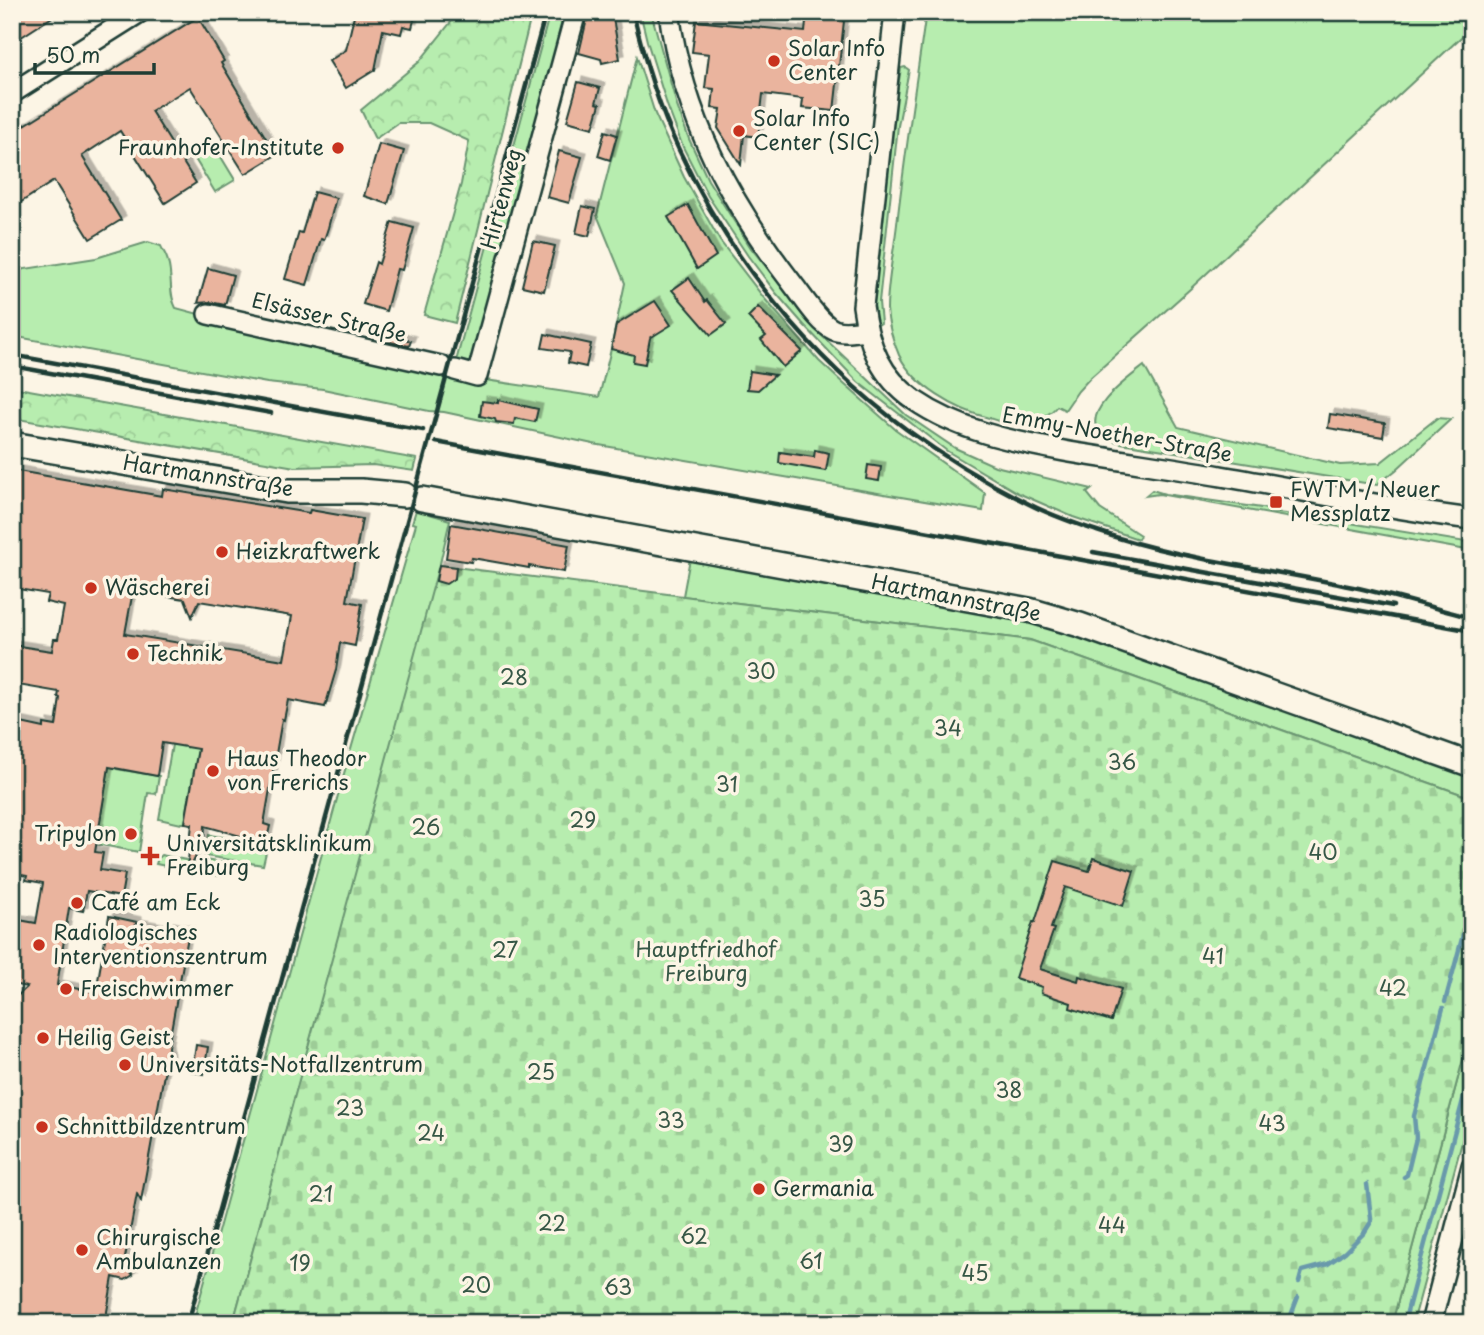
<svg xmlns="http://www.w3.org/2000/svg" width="1484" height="1335" font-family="'Playpen Sans',sans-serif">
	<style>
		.green { fill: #b7edaf; stroke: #6b9572; stroke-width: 2 }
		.forest { fill: url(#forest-crowns); stroke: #6b9572; stroke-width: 2 }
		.cemetery { fill: url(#cemetery-stones); stroke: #6b9572; stroke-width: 2 }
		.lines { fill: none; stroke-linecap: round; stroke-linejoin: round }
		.stream { stroke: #6999ab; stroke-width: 4.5 }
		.building { fill: #eab49e; stroke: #1f3d34; stroke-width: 2; fill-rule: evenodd; filter: url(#shadow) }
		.minor-casing { stroke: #1f3d34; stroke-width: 24 }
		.tertiary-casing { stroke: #1f3d34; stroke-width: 28 }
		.minor { stroke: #fcf5e5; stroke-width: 19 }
		.tertiary { stroke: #fcf5e5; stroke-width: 23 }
		.rail { stroke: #1f3d34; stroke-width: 4.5 }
		.poi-dot { fill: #c8321e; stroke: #fcf5e5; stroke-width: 2.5 }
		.labels { text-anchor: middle; stroke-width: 7; stroke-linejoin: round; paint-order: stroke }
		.poi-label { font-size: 21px; fill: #1f3d34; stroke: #fcf5e5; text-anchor: start }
		.street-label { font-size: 21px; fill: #1f3d34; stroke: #fcf5e5 }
		.park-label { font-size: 21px; fill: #365746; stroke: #fcf5e5 }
	</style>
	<defs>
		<pattern id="forest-crowns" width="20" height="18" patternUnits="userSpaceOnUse" patternTransform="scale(1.75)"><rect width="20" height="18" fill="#b7edaf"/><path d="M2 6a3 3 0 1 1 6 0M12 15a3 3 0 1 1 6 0" fill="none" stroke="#9dcc97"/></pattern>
		<pattern id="cemetery-stones" width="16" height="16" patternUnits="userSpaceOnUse" patternTransform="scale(1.75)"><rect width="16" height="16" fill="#b7edaf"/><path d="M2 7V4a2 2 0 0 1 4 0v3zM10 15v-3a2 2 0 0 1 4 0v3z" fill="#9dcc97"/></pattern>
		<filter id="shadow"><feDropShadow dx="4.5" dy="-4.5" stdDeviation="0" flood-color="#0004"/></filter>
	</defs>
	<rect width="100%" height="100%" fill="#fcf5e5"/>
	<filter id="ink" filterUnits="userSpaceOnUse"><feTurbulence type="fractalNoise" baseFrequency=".0143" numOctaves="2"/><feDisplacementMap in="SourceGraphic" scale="14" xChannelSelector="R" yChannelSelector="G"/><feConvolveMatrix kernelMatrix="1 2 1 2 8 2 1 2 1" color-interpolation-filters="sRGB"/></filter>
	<g filter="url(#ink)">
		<g class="green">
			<path d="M550 12H569L473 361 465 364 455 365Z"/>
			<path d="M640 12H651L677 106 689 139 708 180 751 248 821 335 906 415 955 448 995 466 1092 489 1087 493 1100 509 1140 535 1138 539 1073 517 1018 493 947 451 858 382 804 325 776 293 748 256 708 196 683 147 667 105 647 41Z"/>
			<path d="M926 12H1472V27L1190 289 1090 378 1078 391 1065 410 1057 406C1049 416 1033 423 1020 425 1011 426 998 421 989 418 956 410 914 386 899 355 893 341 888 325 887 309 887 283 894 251 897 224 905 153 916 83 926 12Z"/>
			<path d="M637 57 655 114 684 177 720 241 764 298 819 361 844 384 895 429 985 493 983 511 593 444 444 412 429 411 323 389 267 383 12 336V271L96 258 148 242 161 246C163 251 167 256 168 262 173 278 168 293 176 308L243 326 452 375 599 397 611 349 625 283 597 215Z"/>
			<path d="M905 67 909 70 898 126 879 302 881 323 878 325 874 324 871 305 892 123 901 68Z"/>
			<path d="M215 147 235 180 215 192 195 159Z"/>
			<path d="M1144 366 1178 427 1340 465 1380 463 1437 418 1451 419 1396 470 1377 485 1121 443C1114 441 1106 439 1101 434 1078 413 1130 377 1144 366Z"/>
			<path d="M1152 490 1165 494 1268 509 1269 512 1294 515 1295 514 1472 543V551L1159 494 1145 496Z"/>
			<path d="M416 510 450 520 436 581 233 1323H193L343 777 416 524 412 523Z"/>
			<path d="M691 553 1027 616 1472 773V798L1030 640 683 596Z"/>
			<path d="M204 713 185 823H182L181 824 159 819 173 739Z"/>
			<path d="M110 760 117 769 159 776 156 794 148 793 139 852 96 844Z"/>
			<path d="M209 835 236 839 244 837 268 844 263 865 205 856Z"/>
			<path d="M161 855 186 860 190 864V871L156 864 158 858Z"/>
			<path d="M205 860 223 863 221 876 202 873Z"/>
			<path d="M1472 1026V1105L1413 1323H1392Z"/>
		</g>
		<g class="forest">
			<path d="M459 12H532L455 323 424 315 461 184 469 141 429 123H398L375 139 361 110 419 62Z"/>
			<path d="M12 387 417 459 414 471 373 465 295 467 12 418Z"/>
		</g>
		<path class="cemetery" d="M439 565 1030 640 1472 798V1026L1392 1323H233Z"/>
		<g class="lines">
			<g class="stream">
				<path d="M1445 1002 1472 901"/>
				<path d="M1404 1177 1407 1175 1416 1138 1414 1116 1443 1008"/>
				<path d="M1299 1282 1302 1271 1328 1264 1345 1252 1364 1233 1371 1222V1218L1367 1184"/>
				<path d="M1288 1323 1298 1297"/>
				<path d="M1404 1323 1472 1066"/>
			</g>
		</g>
		<g class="building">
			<path d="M21 12H60L12 43V18Z"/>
			<path d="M355 12H416L412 28 403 26 401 34 383 30 375 70 346 88 329 61 346 50Z"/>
			<path d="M605 12H612L620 59 602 63 601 59 579 53 587 19 594 18 593 15Z"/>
			<path d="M807 12H845L834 111 802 108 803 99 763 94 758 137 744 135 741 165 718 128 721 109 712 108 714 89 705 88 709 54 692 52 696 21 805 32Z"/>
			<path d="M198 17 224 61 221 63 276 155 245 174 190 87 151 111 196 183 165 203 120 131 82 156 121 220 90 239 54 181 12 208V133Z"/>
			<path d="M578 82 600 88 596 103 600 104 593 128 567 121Z"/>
			<path d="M605 131 617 135 610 160 598 156Z"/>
			<path d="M379 144 404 151 388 204 364 196Z"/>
			<path d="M559 151 582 157 569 203 547 197Z"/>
			<path d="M314 192 336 198 328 228 324 240 321 239 307 285 285 279 299 232 302 233Z"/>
			<path d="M688 205 716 256 697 269 668 217Z"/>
			<path d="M582 206 595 209 589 236 576 233Z"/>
			<path d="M392 222 414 228 402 270 397 269 386 311 363 304 376 262 379 264Z"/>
			<path d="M533 241 555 246 544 291 522 286Z"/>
			<path d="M208 268 233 275 225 305 210 302 198 303Z"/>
			<path d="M689 278 705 302 707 300 726 324 711 335 672 290Z"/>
			<path d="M655 301 671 325 650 338 645 364 633 362 634 355 611 349 616 325Z"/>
			<path d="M758 307 802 351 783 367 761 340 766 336 748 317Z"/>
			<path d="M382 333 411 341 409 346 380 340Z"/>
			<path d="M545 334 591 344 586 367 568 363 570 352 542 348Z"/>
			<path d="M750 371 775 375 758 390 747 389Z"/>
			<path d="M498 400 538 409 535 422 515 418 514 424 496 422 495 419 480 416 482 401 498 403Z"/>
			<path d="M1330 414 1385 423 1383 437 1328 428Z"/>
			<path d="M815 450 829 453 826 471 779 463 780 452 814 457Z"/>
			<path d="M868 465 881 467 879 481 866 479Z"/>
			<path d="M12 470 162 496 163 489 297 511 309 513 310 510 362 519 347 601 362 604 355 646 340 643 336 670 325 707 288 700 284 720 282 719 264 824 270 826 266 843 205 826 204 839 189 871 187 870 192 824 185 823 198 749 162 743 157 776 109 767 95 852 103 853 100 870 125 874 121 897 87 891 83 911 69 908 57 985 96 992 109 916 137 922 136 924 168 930 169 927 189 931 168 1047 169 1061 164 1074 141 1201 137 1194 124 1263 133 1275 125 1280 113 1277 105 1323H12V1001L27 987 12 984V961L19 920 36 923 43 883 26 880 27 876 12 873V721L44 728V724L56 726 60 698 58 697 59 692 12 684V645L52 651 54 639H58L64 606 46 602 48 594 12 588ZM133 591 185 599 192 617 199 601 292 616 284 660 125 634Z"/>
			<path d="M451 524 569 545 564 572 529 566V568L472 558 471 562 446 558Z"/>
			<path d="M439 565 456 567 455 578 446 584 436 581Z"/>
			<path d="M1093 858 1134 871 1123 906 1065 887 1051 928 1054 929 1040 969 1078 981 1079 976 1121 989 1111 1021 1070 1008 1071 1003 1041 993 1042 987 1015 978 1033 922H1035L1055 861 1089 871Z"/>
			<path d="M196 1045 208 1047 204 1074 192 1072Z"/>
		</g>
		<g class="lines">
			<g class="minor-casing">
				<g id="minor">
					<path d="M669 12C683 118 731 204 795 287 805 300 820 324 834 330 843 334 856 331 866 330"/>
					<path d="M895 12 863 306C868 345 881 377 914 400 959 431 1011 441 1064 451 1116 460 1169 467 1221 476 1304 490 1388 509 1472 519"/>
					<path d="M12 93 140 12"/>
					<path d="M208 314 441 366"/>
					<path d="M455 370 477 376 576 12"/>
					<path d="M1431 1323 1472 1166"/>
				</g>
			</g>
			<g class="tertiary-casing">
				<g id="tertiary">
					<path d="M12 444 287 491H361L405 495"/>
					<path d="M422 499 1029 610 1080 625 1472 765"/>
				</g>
			</g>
			<use href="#minor" class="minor"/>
			<use href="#tertiary" class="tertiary"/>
			<g class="rail">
				<path d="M633 12C644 59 658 106 679 150 729 258 810 358 906 429 944 457 987 483 1029 504 1050 515 1074 523 1097 531 1180 560 1267 568 1353 587 1393 595 1432 608 1472 618"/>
				<path d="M12 355 423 430"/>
				<path d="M12 366 271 413"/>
				<path d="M436 442 1472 631"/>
				<path d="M1093 552 1393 606"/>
				<path d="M188 1323 546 12"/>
			</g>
		</g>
	</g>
	<g class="poi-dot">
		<circle cx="774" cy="61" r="7"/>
		<circle cx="739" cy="131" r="7"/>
		<circle cx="338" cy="148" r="7"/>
		<rect x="1269" y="495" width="14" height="14" rx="3.5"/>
		<circle cx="222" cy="552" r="7"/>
		<circle cx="91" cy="588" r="7"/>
		<circle cx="133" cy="654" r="7"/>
		<circle cx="213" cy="771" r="7"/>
		<circle cx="131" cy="834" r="7"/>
		<path d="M146.5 845.5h7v7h7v7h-7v7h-7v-7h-7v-7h7z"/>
		<circle cx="77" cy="903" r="7"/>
		<circle cx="39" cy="945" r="7"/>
		<circle cx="66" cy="989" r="7"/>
		<circle cx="43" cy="1038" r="7"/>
		<circle cx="125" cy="1065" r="7"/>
		<circle cx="42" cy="1127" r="7"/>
		<circle cx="759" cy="1189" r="7"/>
		<circle cx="82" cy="1250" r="7"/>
	</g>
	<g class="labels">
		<g class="poi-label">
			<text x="788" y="56">Solar Info<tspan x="788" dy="24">Center</tspan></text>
			<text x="753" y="126">Solar Info<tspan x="753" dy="24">Center (SIC)</tspan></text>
			<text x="324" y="155" text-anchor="end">Fraunhofer-Institute</text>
			<text x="1290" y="497">FWTM / Neuer<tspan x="1290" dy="24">Messplatz</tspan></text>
			<text x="236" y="559">Heizkraftwerk</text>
			<text x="105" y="595">Wäscherei</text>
			<text x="147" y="661">Technik</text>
			<text x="227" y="766">Haus Theodor<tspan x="227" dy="24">von Frerichs</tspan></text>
			<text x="117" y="841" text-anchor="end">Tripylon</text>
			<text x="166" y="851">Universitätsklinikum<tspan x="166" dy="24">Freiburg</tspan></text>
			<text x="91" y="910">Café am Eck</text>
			<text x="53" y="940">Radiologisches<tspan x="53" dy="24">Interventionszentrum</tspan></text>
			<text x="80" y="996">Freischwimmer</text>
			<text x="57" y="1045">Heilig Geist</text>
			<text x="139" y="1072">Universitäts-Notfallzentrum</text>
			<text x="56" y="1134">Schnittbildzentrum</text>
			<text x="773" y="1196">Germania</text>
			<text x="96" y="1245">Chirurgische<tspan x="96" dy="24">Ambulanzen</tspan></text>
		</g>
		<g class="street-label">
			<text transform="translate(502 199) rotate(-75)" y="7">Hirtenweg</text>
			<text transform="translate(329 318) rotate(13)" y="7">Elsässer Straße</text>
			<text transform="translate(1117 435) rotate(10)" y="7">Emmy-Noether-Straße</text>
			<text transform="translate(208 476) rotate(9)" y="7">Hartmannstraße</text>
			<text transform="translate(956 598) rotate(11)" y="7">Hartmannstraße</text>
		</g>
		<g class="park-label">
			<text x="761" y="679">30</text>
			<text x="514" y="685">28</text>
			<text x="948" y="736">34</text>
			<text x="1122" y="770">36</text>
			<text x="727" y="792">31</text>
			<text x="583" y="828">29</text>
			<text x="426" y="835">26</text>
			<text x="1323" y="860">40</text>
			<text x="872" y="907">35</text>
			<text x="706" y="957">Hauptfriedhof<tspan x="706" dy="24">Freiburg</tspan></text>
			<text x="505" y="958">27</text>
			<text x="1213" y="964">41</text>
			<text x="1393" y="996">42</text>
			<text x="541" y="1080">25</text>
			<text x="1009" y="1098">38</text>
			<text x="350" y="1116">23</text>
			<text x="671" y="1128">33</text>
			<text x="1272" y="1131">43</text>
			<text x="431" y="1141">24</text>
			<text x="841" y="1152">39</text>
			<text x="321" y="1202">21</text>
			<text x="552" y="1231">22</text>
			<text x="1112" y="1233">44</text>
			<text x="694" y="1244">62</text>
			<text x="811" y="1269">61</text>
			<text x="300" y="1271">19</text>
			<text x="975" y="1281">45</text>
			<text x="476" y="1293">20</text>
			<text x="618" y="1295">63</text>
		</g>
	</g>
	<rect width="1484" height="1335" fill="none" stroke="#fcf5e5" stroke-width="42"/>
	<rect x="21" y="21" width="1442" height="1293" fill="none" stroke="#1f3d34" stroke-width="2.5" filter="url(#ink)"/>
	<path d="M35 63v10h119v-10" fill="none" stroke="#1f3d34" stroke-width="3.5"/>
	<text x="46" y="63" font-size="21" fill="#1f3d34" stroke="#fcf5e5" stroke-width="5" paint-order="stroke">50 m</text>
</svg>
